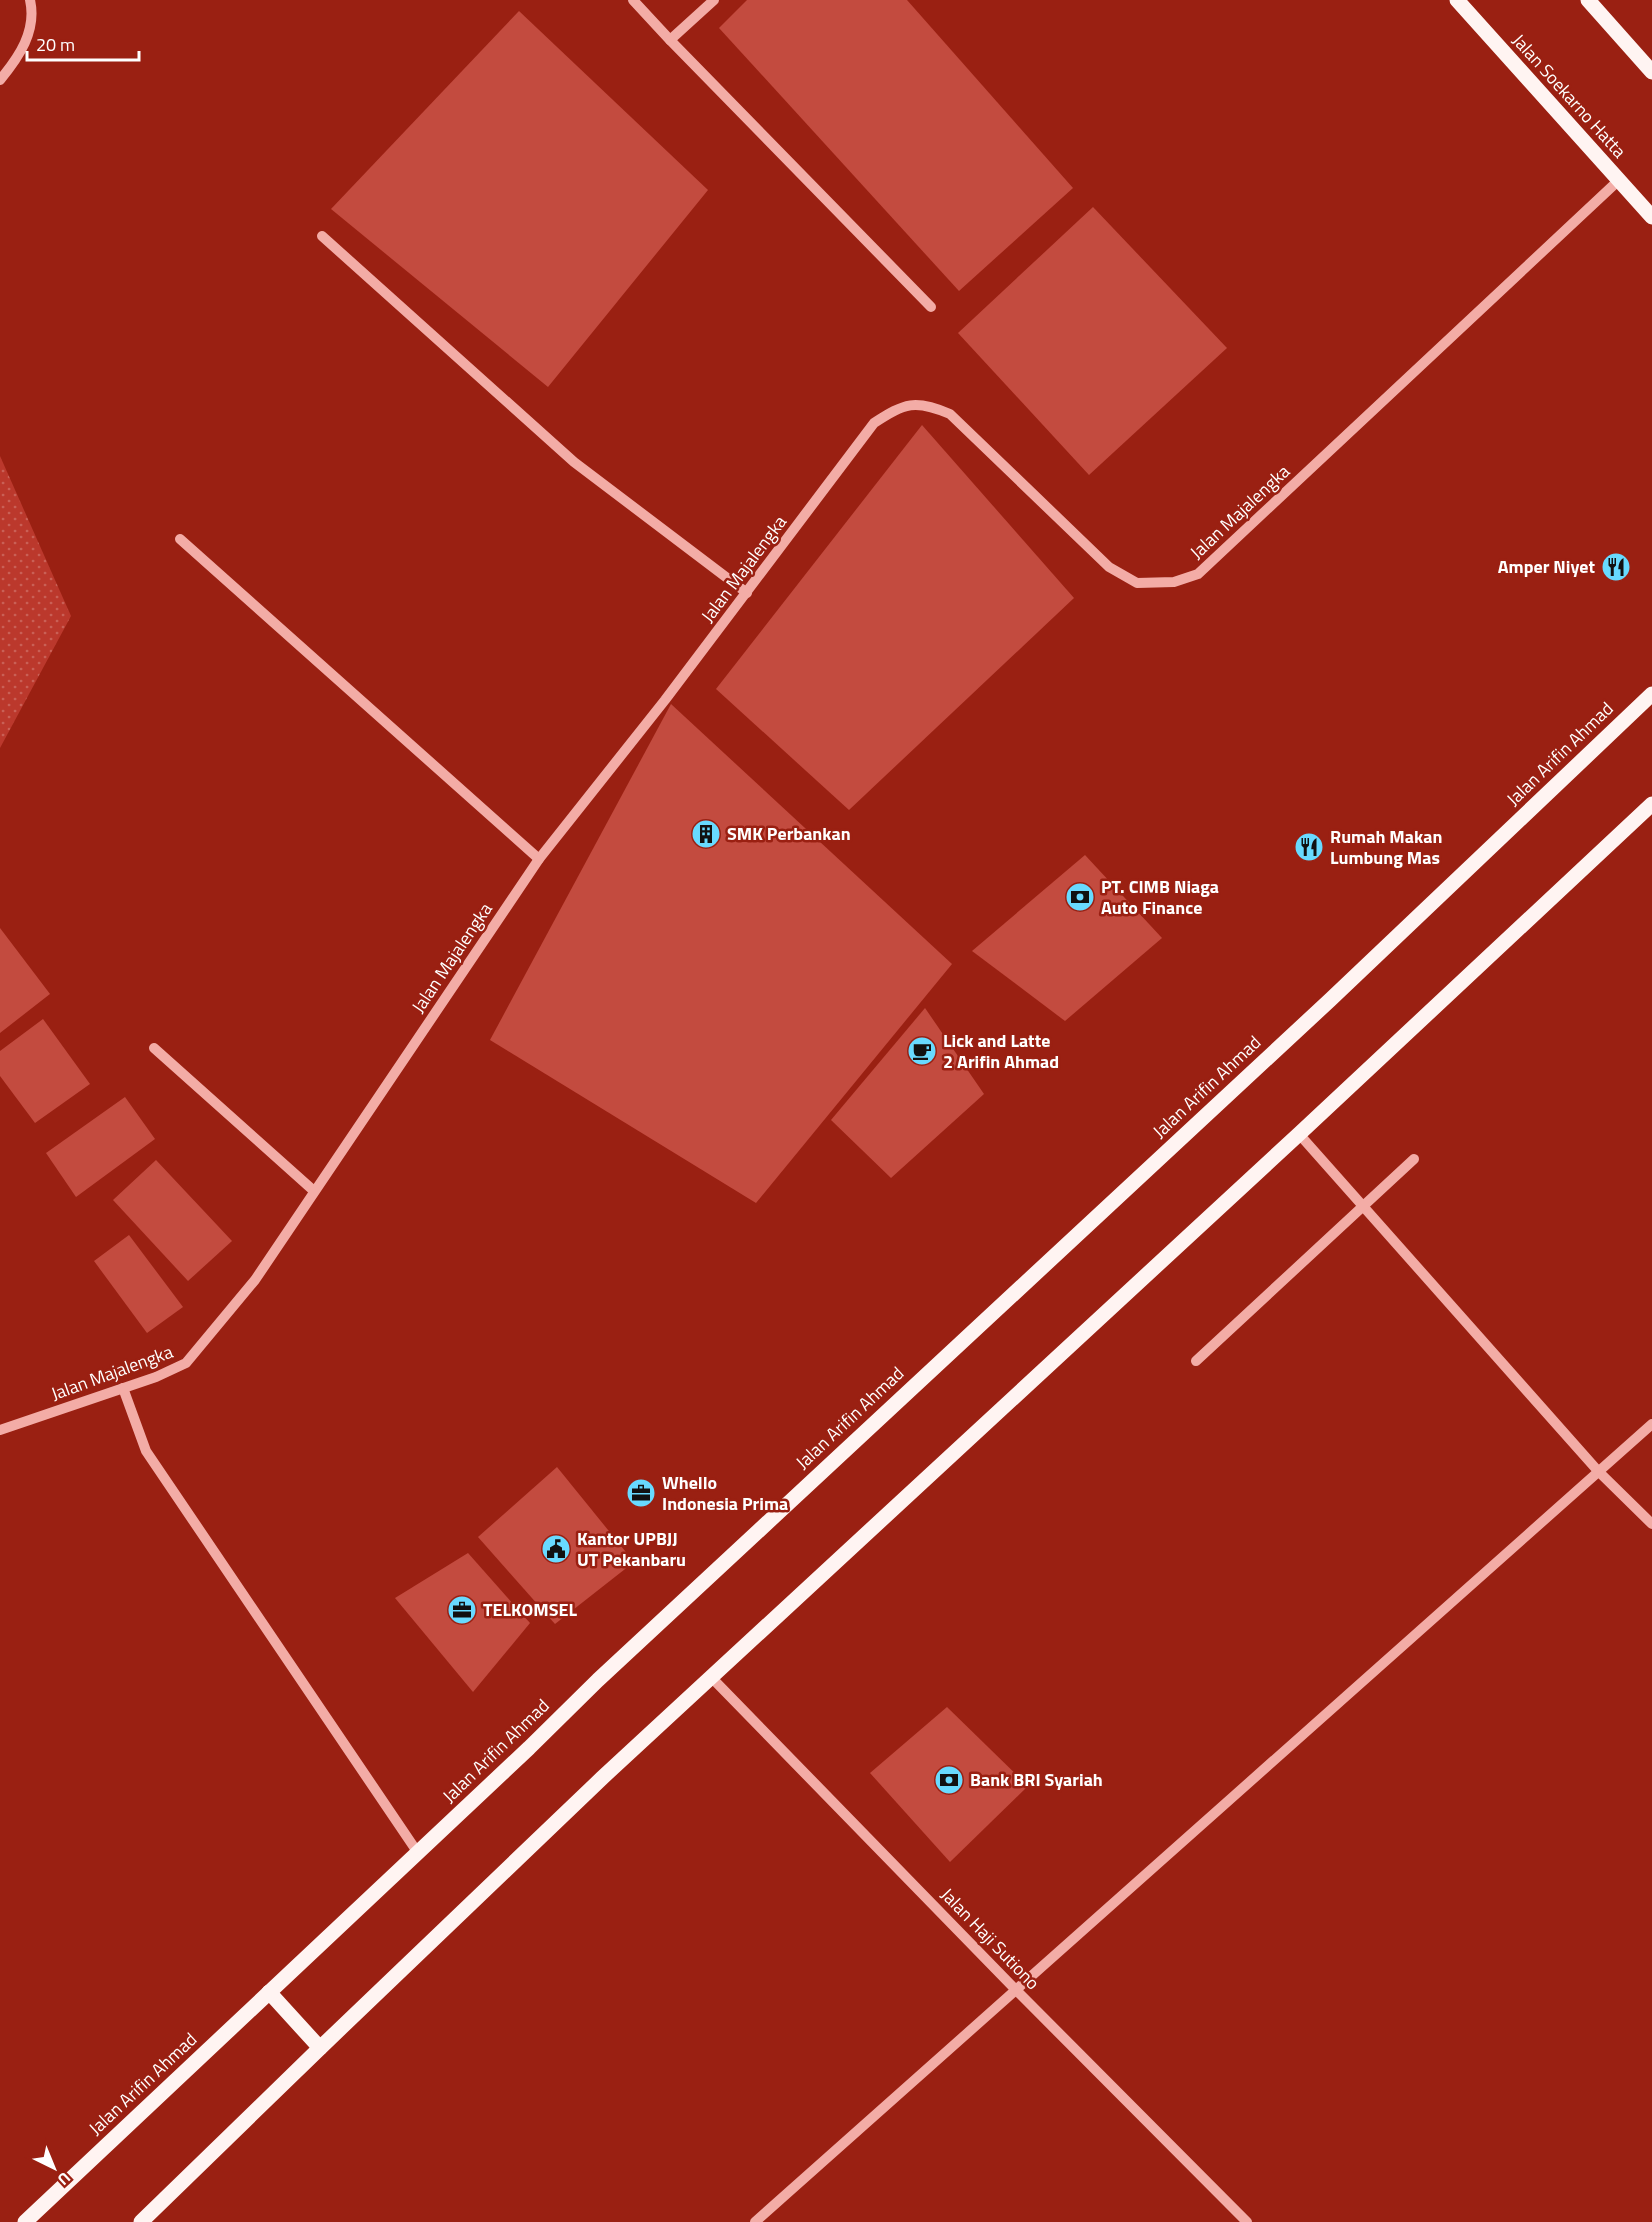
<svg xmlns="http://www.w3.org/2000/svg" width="1652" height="2222" font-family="'Titillium Web',sans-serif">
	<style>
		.grass { fill: url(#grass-dots) }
		.building { fill: #c34b3f }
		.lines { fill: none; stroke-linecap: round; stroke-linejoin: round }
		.minor { stroke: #f3aca6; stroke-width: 10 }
		.major { stroke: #fff4f2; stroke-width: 15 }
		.labels { text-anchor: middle; stroke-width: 5; stroke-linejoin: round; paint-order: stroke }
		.street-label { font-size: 18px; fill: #fff; stroke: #9a2012 }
		.poi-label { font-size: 18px; font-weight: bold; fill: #fff; stroke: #9a2012; text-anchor: start }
	</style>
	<defs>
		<pattern id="grass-dots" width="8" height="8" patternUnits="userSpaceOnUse" patternTransform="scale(1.5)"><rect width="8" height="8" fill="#bb382c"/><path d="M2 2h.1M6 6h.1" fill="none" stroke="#c96056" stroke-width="1.8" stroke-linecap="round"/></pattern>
	</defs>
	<rect width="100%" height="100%" fill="#9a2012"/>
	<path class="grass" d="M0 456 71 616 0 748Z"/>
	<g class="building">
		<path d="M747 0H907L1073 188 959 291 719 28Z"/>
		<path d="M519 11 708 190 548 387 331 209Z"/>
		<path d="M1093 207 1227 348 1089 475 958 333Z"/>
		<path d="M922 425 1074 598 849 810 716 689Z"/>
		<path d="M671 704 952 964 756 1203 490 1040Z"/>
		<path d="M1085 855 1162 938 1065 1021 972 951Z"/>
		<path d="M0 928 50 994 0 1033Z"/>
		<path d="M925 1008 984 1094 891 1178 831 1120Z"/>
		<path d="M43 1019 90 1084 35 1123 0 1076V1051Z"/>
		<path d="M125 1097 155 1139 76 1197 46 1153Z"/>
		<path d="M156 1160 232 1241 188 1281 113 1200Z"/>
		<path d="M129 1235 183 1307 147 1333 94 1261Z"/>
		<path d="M557 1467 634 1562 555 1624 478 1537Z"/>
		<path d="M468 1553 530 1623 473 1692 395 1598Z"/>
		<path d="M947 1707 1028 1786 950 1862 870 1773Z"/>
	</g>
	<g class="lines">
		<g class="minor">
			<path d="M633 0 670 40"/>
			<path d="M714 0 670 40 931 307"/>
			<path d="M0 80C19 57 37 31 30 0"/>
			<path d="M322 236 574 462 747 593"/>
			<path d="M180 539 539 859"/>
			<path d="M154 1048 314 1191"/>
			<path d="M1299 1134 1598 1471 1652 1524"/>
			<path d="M1196 1361 1414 1159"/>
			<path d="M123 1388 146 1451 418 1853"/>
			<path d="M0 1430 156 1377 186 1363 255 1280 539 859 665 700 874 423C905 403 915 399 950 414L1109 567 1137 583 1174 582 1198 574 1619 180"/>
			<path d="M711 1677 1016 1990 1247 2222"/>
			<path d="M755 2222 1652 1424"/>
		</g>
		<g class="major">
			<path d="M1457 0 1652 217"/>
			<path d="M1588 0 1652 72"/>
			<path d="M269 1992 320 2048"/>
			<path d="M25 2222 529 1748 598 1680 1330 1000 1652 694"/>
			<path d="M141 2222 320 2048 602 1778 1299 1134 1652 804"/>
		</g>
	</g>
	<defs>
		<g id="restaurant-disc" transform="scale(1.5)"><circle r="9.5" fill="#68daff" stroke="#9a2012"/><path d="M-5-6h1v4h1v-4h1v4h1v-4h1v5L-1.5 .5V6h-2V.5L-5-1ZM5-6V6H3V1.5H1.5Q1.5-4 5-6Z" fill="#111"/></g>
		<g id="building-disc" transform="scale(1.5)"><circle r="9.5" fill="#68daff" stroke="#9a2012"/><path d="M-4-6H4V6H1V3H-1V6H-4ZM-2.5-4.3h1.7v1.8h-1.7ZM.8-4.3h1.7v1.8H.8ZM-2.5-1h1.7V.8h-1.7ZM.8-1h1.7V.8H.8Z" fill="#111"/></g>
		<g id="bank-disc" transform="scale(1.5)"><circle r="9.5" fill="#68daff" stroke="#9a2012"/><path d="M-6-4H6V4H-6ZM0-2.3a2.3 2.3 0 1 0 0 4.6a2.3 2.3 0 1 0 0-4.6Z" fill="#111"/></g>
		<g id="cafe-disc" transform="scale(1.5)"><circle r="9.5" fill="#68daff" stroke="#9a2012"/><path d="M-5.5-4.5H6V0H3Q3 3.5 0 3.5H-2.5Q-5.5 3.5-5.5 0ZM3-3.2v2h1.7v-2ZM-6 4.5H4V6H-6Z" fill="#111"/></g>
		<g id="office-disc" transform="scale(1.5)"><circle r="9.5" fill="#68daff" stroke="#9a2012"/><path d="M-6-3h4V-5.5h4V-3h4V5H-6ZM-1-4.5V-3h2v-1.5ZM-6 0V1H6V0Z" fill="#111"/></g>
		<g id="civic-disc" transform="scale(1.5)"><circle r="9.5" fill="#68daff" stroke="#9a2012"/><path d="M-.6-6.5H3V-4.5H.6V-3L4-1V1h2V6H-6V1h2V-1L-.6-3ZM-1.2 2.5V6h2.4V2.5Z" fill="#111"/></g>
	</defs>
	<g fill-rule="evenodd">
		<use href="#restaurant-disc" x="1616" y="567"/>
		<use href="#building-disc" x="706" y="834"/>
		<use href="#restaurant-disc" x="1309" y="847"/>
		<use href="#bank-disc" x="1080" y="897"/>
		<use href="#cafe-disc" x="922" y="1051"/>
		<use href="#office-disc" x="641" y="1493"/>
		<use href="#civic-disc" x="556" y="1549"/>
		<use href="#office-disc" x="462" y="1610"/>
		<use href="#bank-disc" x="949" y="1780"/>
	</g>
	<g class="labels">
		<g class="street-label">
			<text transform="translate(1569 96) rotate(48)" y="6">Jalan Soekarno Hatta</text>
			<text transform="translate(1240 512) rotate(-43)" y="6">Jalan Majalengka</text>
			<text transform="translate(744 569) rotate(-53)" y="6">Jalan Majalengka</text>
			<text transform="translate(1560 754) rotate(-44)" y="6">Jalan Arifin Ahmad</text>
			<text transform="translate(452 958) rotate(-56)" y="6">Jalan Majalengka</text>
			<text transform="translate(1207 1087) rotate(-43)" y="6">Jalan Arifin Ahmad</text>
			<text transform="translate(112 1373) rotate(-20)" y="6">Jalan Majalengka</text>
			<text transform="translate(850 1418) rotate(-43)" y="6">Jalan Arifin Ahmad</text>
			<text transform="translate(496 1751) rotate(-44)" y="6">Jalan Arifin Ahmad</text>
			<text transform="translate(990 1939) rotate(46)" y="6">Jalan Haji Sutiono</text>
			<text transform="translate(143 2084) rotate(-43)" y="6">Jalan Arifin Ahmad</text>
		</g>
		<g class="poi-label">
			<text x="1595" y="573" text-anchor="end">Amper Niyet</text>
			<text x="727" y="840">SMK Perbankan</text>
			<text x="1330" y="843">Rumah Makan<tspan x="1330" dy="21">Lumbung Mas</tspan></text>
			<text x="1101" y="893">PT. CIMB Niaga<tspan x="1101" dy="21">Auto Finance</tspan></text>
			<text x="943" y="1047">Lick and Latte<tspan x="943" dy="21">2 Arifin Ahmad</tspan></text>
			<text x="662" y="1489">Whello<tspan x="662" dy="21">Indonesia Prima</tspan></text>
			<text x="577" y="1545">Kantor UPBJJ<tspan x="577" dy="21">UT Pekanbaru</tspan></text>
			<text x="483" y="1616">TELKOMSEL</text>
			<text x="970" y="1786">Bank BRI Syariah</text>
		</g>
	</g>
	<g transform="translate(54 2168) rotate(137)" stroke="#9a2012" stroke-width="4.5" paint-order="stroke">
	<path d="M0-4.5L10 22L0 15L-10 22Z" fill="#ffffff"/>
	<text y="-9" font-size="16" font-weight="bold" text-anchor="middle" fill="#ffffff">U</text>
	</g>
	<path d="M27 51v9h112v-9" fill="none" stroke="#ffffff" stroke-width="3"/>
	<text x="36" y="51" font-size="18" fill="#ffffff" stroke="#9a2012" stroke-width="4.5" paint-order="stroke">20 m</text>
</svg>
